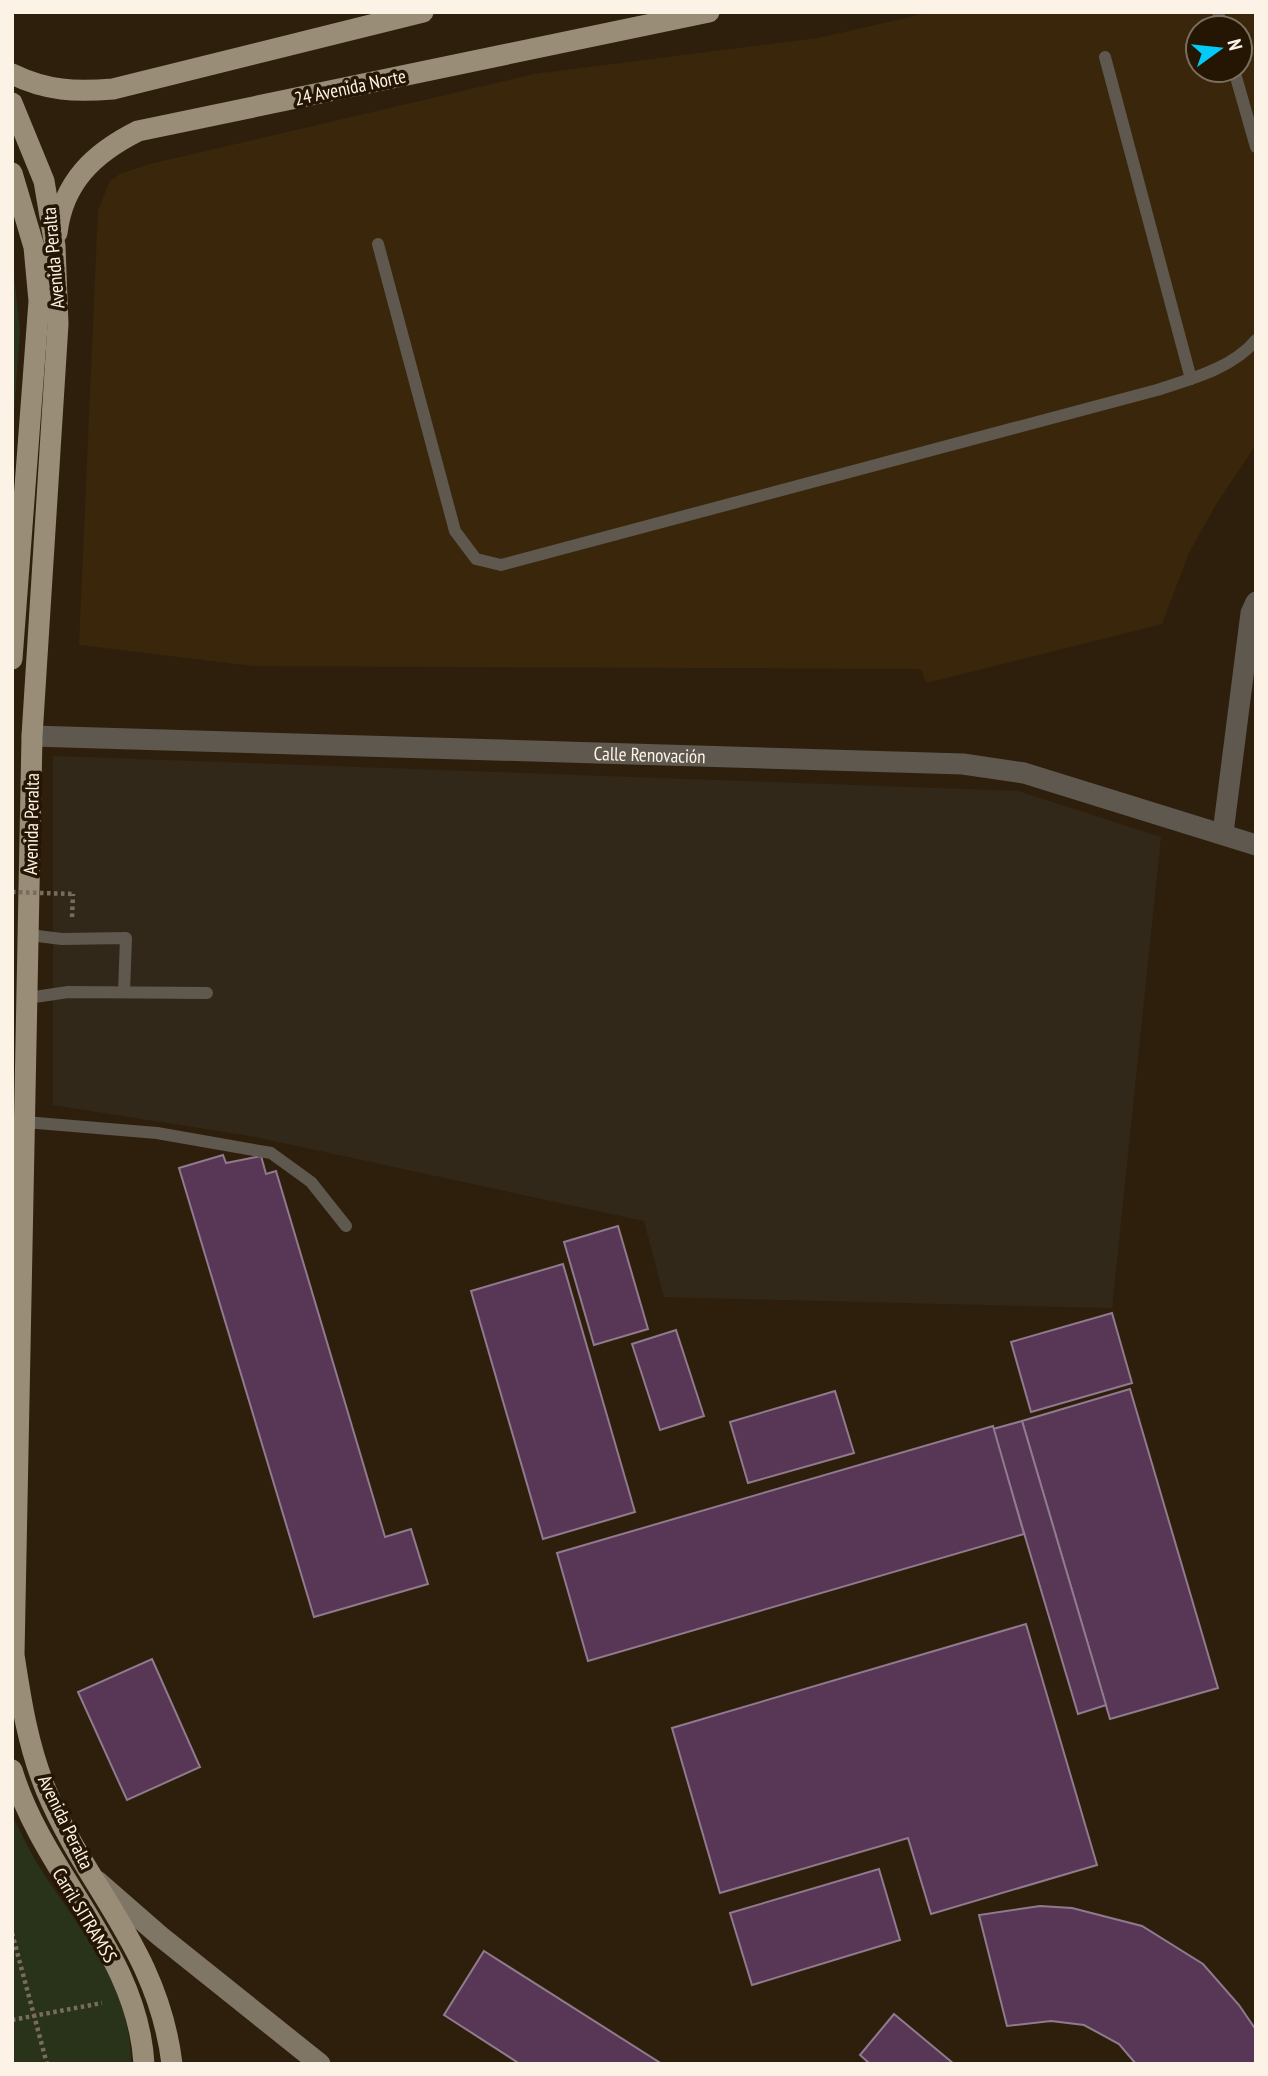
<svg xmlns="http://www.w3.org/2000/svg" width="1268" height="2076" font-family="'PT Sans Narrow',sans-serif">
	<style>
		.built { fill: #39260b; fill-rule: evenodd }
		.education { fill: #322819 }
		.green { fill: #28331a }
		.building { fill: #583655; stroke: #907a8d; stroke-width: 2 }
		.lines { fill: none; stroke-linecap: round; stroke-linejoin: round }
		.path { stroke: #796c5c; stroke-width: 4.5; stroke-dasharray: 3.5 3.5; stroke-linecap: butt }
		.lane { stroke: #5e584e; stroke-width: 12 }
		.street { stroke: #5e584e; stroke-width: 21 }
		.secondary { stroke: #7f7666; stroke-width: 21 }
		.primary { stroke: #998d78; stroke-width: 21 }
		.path-bridge { stroke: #796c5c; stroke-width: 4.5; stroke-dasharray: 3.5 3.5; stroke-linecap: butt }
		.labels { text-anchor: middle; stroke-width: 7; stroke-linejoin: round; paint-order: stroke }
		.street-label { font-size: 19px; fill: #fcf2e6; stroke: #241603 }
	</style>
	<rect width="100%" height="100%" fill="#2e1f0c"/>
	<path class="built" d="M932 12H1256V445L1217 503 1189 553 1162 624 926 683 921 669 253 666 79 645 98 210 110 181 120 174 150 164 534 74 818 38ZM1198 28H1240V70H1198Z"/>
	<path class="education" d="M53 756 1018 791 1161 837 1112 1308 664 1297 644 1221 250 1136 53 1105Z"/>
	<g class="green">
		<path d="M12 257 20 330 12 442Z"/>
		<path d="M12 1815C19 1829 26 1844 34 1858 76 1929 130 1974 131 2064H12Z"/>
	</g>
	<g class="building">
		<path d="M223 1155 226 1163 261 1156 266 1174 276 1171 385 1537 411 1529 428 1584 314 1617 179 1168Z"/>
		<path d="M618 1226 648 1329 594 1345 564 1242Z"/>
		<path d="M563 1264 635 1512 543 1539 471 1291Z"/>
		<path d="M1112 1313 1132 1383 1031 1412 1011 1342Z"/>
		<path d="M676 1330 704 1416 660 1430 632 1344Z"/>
		<path d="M1130 1389 1218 1688 1110 1719 1022 1421Z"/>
		<path d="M835 1391 854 1453 748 1483 730 1422Z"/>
		<path d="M1022 1421 1106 1705 1078 1714 993 1429Z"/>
		<path d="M993 1426 1024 1534 588 1661 557 1553Z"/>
		<path d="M1026 1624 1097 1865 931 1914 908 1838 720 1893 672 1728Z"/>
		<path d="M152 1659 200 1767 127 1800 78 1692Z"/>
		<path d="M879 1869 900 1940 752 1985 730 1913Z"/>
		<path d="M1040 1906 1072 1908 1142 1926 1203 1964 1239 2005 1256 2030V2064H1136L1119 2044 1084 2025 1051 2021 1007 2026 979 1915Z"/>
		<path d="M484 1951 662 2064H520L444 2015Z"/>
		<path d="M894 2014 954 2064H870L860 2055Z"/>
	</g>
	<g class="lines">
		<g class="path">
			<path d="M72 917 73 894"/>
			<path d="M12 1933 47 2064"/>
			<path d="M12 2020 102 2003"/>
		</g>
		<g class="lane">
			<path d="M1218 12 1222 28"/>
			<path d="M1105 57 1191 379"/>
			<path d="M1234 70 1256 147"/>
			<path d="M378 244 455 531 476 559 501 565 1157 390C1191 379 1233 368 1256 340"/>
			<path d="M29 935 62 939 126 938 124 992"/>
			<path d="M28 998 68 992 207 993"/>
			<path d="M25 1122 157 1133 271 1153 311 1182 346 1226"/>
		</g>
		<g class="street">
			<path id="s1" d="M32 736 963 764 1024 773 1256 845"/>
			<path d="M1223 833 1251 613 1256 602"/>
		</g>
		<path class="secondary" d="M97 1881 160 1936 320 2064"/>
		<g class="primary">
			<path d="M12 74C47 91 75 92 113 89L423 12"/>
			<path d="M12 103 44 181 55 246 58 324 32 736 14 1655C21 1701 28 1746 46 1790 87 1889 158 1949 172 2064"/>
			<path d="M12 173 34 247 39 301 12 659"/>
			<path d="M57 233C63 182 94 153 138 131L709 12"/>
			<path d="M12 1770C43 1874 138 1953 144 2064"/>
		</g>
		<path class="path-bridge" d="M12 892 73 894"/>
	</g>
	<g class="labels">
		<g class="street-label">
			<text transform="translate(350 87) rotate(-12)" y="7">24 Avenida Norte</text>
			<text transform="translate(53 258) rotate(-95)" y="7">Avenida Peralta</text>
			<text dy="7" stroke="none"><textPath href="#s1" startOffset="618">Calle Renovación</textPath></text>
			<text transform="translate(31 824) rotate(-89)" y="7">Avenida Peralta</text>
			<text transform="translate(66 1822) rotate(64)" y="7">Avenida Peralta</text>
			<text transform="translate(85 1915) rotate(59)" y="7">Carril SITRAMSS</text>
		</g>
	</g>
	<rect width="1268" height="2076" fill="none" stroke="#fcf2e6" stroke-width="28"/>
	<g transform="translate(1219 49) rotate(75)"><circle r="33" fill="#241603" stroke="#7a6e5e" stroke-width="2"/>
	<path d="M0-5L12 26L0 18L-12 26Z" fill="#03cbf9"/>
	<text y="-10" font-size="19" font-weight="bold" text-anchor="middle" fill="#fcf2e6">N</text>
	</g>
</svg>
